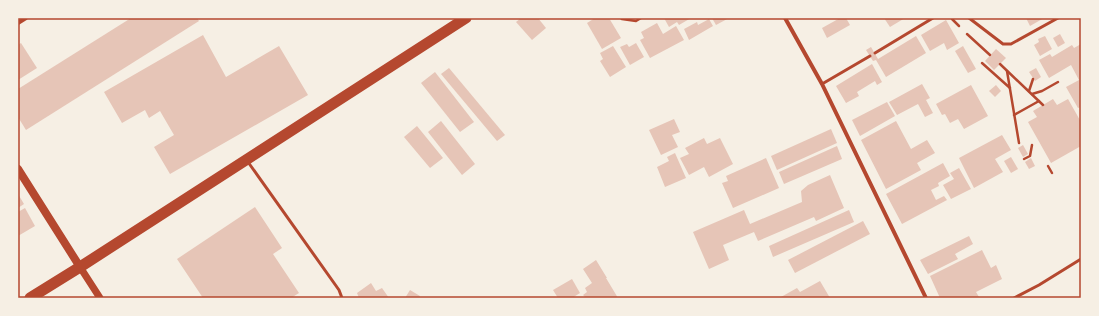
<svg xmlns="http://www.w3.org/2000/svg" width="1099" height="316" font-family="Overpass,sans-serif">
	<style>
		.building { fill: #e6c5b7 }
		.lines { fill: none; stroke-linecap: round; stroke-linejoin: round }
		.path { stroke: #b5482f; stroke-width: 2.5 }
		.service { stroke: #b5482f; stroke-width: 3 }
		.minor { stroke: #b5482f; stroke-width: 4 }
		.tertiary { stroke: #b5482f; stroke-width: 7 }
		.secondary { stroke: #b5482f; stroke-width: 8 }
		.trunk { stroke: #b5482f; stroke-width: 11 }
		.neatline { fill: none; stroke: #b5482f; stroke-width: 1.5 }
	</style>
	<rect width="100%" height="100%" fill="#f6efe4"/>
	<g class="building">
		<path d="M131 18H197L199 21 26 130 18 117V89Z"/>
		<path d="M521 18H538L546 28 532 40 516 22Z"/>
		<path d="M595 18H609L621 38 602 49 587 23Z"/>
		<path d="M664 18H691L679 25 677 22 669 27Z"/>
		<path d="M712 18H729L716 25Z"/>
		<path d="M840 18H846L850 25 827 38 822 28Z"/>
		<path d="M884 18H905L890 27Z"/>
		<path d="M1026 18H1044L1030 26Z"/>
		<path d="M709 19 713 26 689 40 684 29 697 22 698 25Z"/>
		<path d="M946 20 959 43 947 50 944 43 930 51 921 35Z"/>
		<path d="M657 23 663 34 676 26 684 40 650 58 640 40 644 38 641 32Z"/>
		<path d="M1060 34 1065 43 1058 47 1053 38Z"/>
		<path d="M203 35 226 77 279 46 308 95 170 174 154 147 174 135 160 111 149 118 145 110 122 123 104 92Z"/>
		<path d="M916 36 926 53 886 77 876 60 873 61 866 50 871 47 878 59Z"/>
		<path d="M1045 36 1052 49 1040 56 1034 45 1039 42 1038 39Z"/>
		<path d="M21 43 37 68 18 80V45Z"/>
		<path d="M636 43 644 57 630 65 620 47 627 44 629 47Z"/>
		<path d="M1081 44V107L1078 108 1066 87 1079 80 1071 65 1049 78 1039 60 1050 54 1052 57 1072 45 1074 48Z"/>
		<path d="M613 46 626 67 610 77 600 61 603 59 600 53Z"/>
		<path d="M963 46 976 69 968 73 955 51Z"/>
		<path d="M996 49 1006 58 994 70 985 61Z"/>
		<path d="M872 64 882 82 877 85 875 81 857 92 859 96 846 103 836 86Z"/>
		<path d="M449 68 505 135 497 141 441 74Z"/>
		<path d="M1036 68 1041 77 1035 81 1029 72Z"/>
		<path d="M435 72 474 122 460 132 421 83Z"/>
		<path d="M922 84 930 98 926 100 933 113 925 117 918 104 897 115 889 102Z"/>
		<path d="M971 85 988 116 964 129 958 119 950 123 945 114 942 115 936 104Z"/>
		<path d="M996 85 1001 91 995 97 989 91Z"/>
		<path d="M1053 99 1057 105 1068 99 1081 122V146L1051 163 1028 122 1037 117 1033 111Z"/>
		<path d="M887 102 895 116 860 136 852 120Z"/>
		<path d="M674 119 680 132 672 135 678 147 661 155 649 130Z"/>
		<path d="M441 121 475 164 462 175 428 132Z"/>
		<path d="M896 121 911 149 927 140 935 153 917 163 921 170 886 189 861 140Z"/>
		<path d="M417 126 443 158 430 168 404 137Z"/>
		<path d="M831 129 837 143 777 170 771 156Z"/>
		<path d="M1002 135 1011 150 995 159 1003 172 974 188 959 158Z"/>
		<path d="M704 138 707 144 720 138 733 164 709 177 704 167 689 175 680 158 689 154 685 148Z"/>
		<path d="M1023 145 1028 154 1023 157 1018 148Z"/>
		<path d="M837 146 842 159 784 184 779 172Z"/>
		<path d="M675 153 686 178 665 187 657 167 669 161 667 157Z"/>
		<path d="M1011 157 1018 169 1011 173 1004 161Z"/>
		<path d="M766 158 779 188 733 208 722 183 728 181 726 176Z"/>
		<path d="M1031 158 1035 166 1029 169 1025 162Z"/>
		<path d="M943 163 950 176 938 183 939 186 931 190 936 200 944 196 947 200 902 224 886 194Z"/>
		<path d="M959 168 971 189 951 199 943 185 954 179 950 173Z"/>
		<path d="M830 175 844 208 816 221 814 217 758 241 754 232 723 245 729 260 709 269 693 232 744 210 750 224 802 202 801 191 808 185Z"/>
		<path d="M18 194 24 204 18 208Z"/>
		<path d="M255 207 282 248 273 254 299 293 291 298H203L177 259Z"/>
		<path d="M25 208 35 226 18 236V212Z"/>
		<path d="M849 210 854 222 773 257 769 246Z"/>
		<path d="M863 221 870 234 795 273 788 260Z"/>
		<path d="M969 236 973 244 955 254 958 259 928 274 920 260Z"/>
		<path d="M982 250 991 268 996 265 1002 279 976 292 979 297 977 298H940L930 276Z"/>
		<path d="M596 260 607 278H606L618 298H586L583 295 587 292 585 288 592 283 583 269Z"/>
		<path d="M572 279 580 293 572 298H558L553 290Z"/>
		<path d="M820 281 830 298H782L781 297 797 288 800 292Z"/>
		<path d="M371 283 376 291 382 288 389 298H359L357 293Z"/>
		<path d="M410 290 420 296 419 298H405Z"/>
	</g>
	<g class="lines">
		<g class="path">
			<path d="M621 18 622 19 636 21 641 18"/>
			<path d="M952 19 959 26"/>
			<path d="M967 34 990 55"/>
			<path d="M982 63 1010 88"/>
			<path d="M1000 64 1043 105"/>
			<path d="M1007 71 1019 143"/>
			<path d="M1029 91 1033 79"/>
			<path d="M1032 94 1042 91 1058 82"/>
			<path d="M1014 115 1039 101"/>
			<path d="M1024 159 1030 156 1032 145"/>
			<path d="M1048 166 1052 173"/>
		</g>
		<g class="service">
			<path d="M969 18 1003 44H1011L1058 18"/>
			<path d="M875 53 933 18"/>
			<path d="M822 84 870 56"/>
			<path d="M248 162 339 290 342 298"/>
			<path d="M1014 298 1039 285 1081 259"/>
		</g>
		<g class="minor">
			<path d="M785 18 822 84 926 298"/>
			<path d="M18 23 26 18"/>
		</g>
		<path class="tertiary" d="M80 267 100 298"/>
		<path class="secondary" d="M18 169 80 267"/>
		<path class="trunk" d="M30 298 80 267 466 18"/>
	</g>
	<rect width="1099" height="316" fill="none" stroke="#f6efe4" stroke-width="38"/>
	<rect x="19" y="19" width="1061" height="278" class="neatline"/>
</svg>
